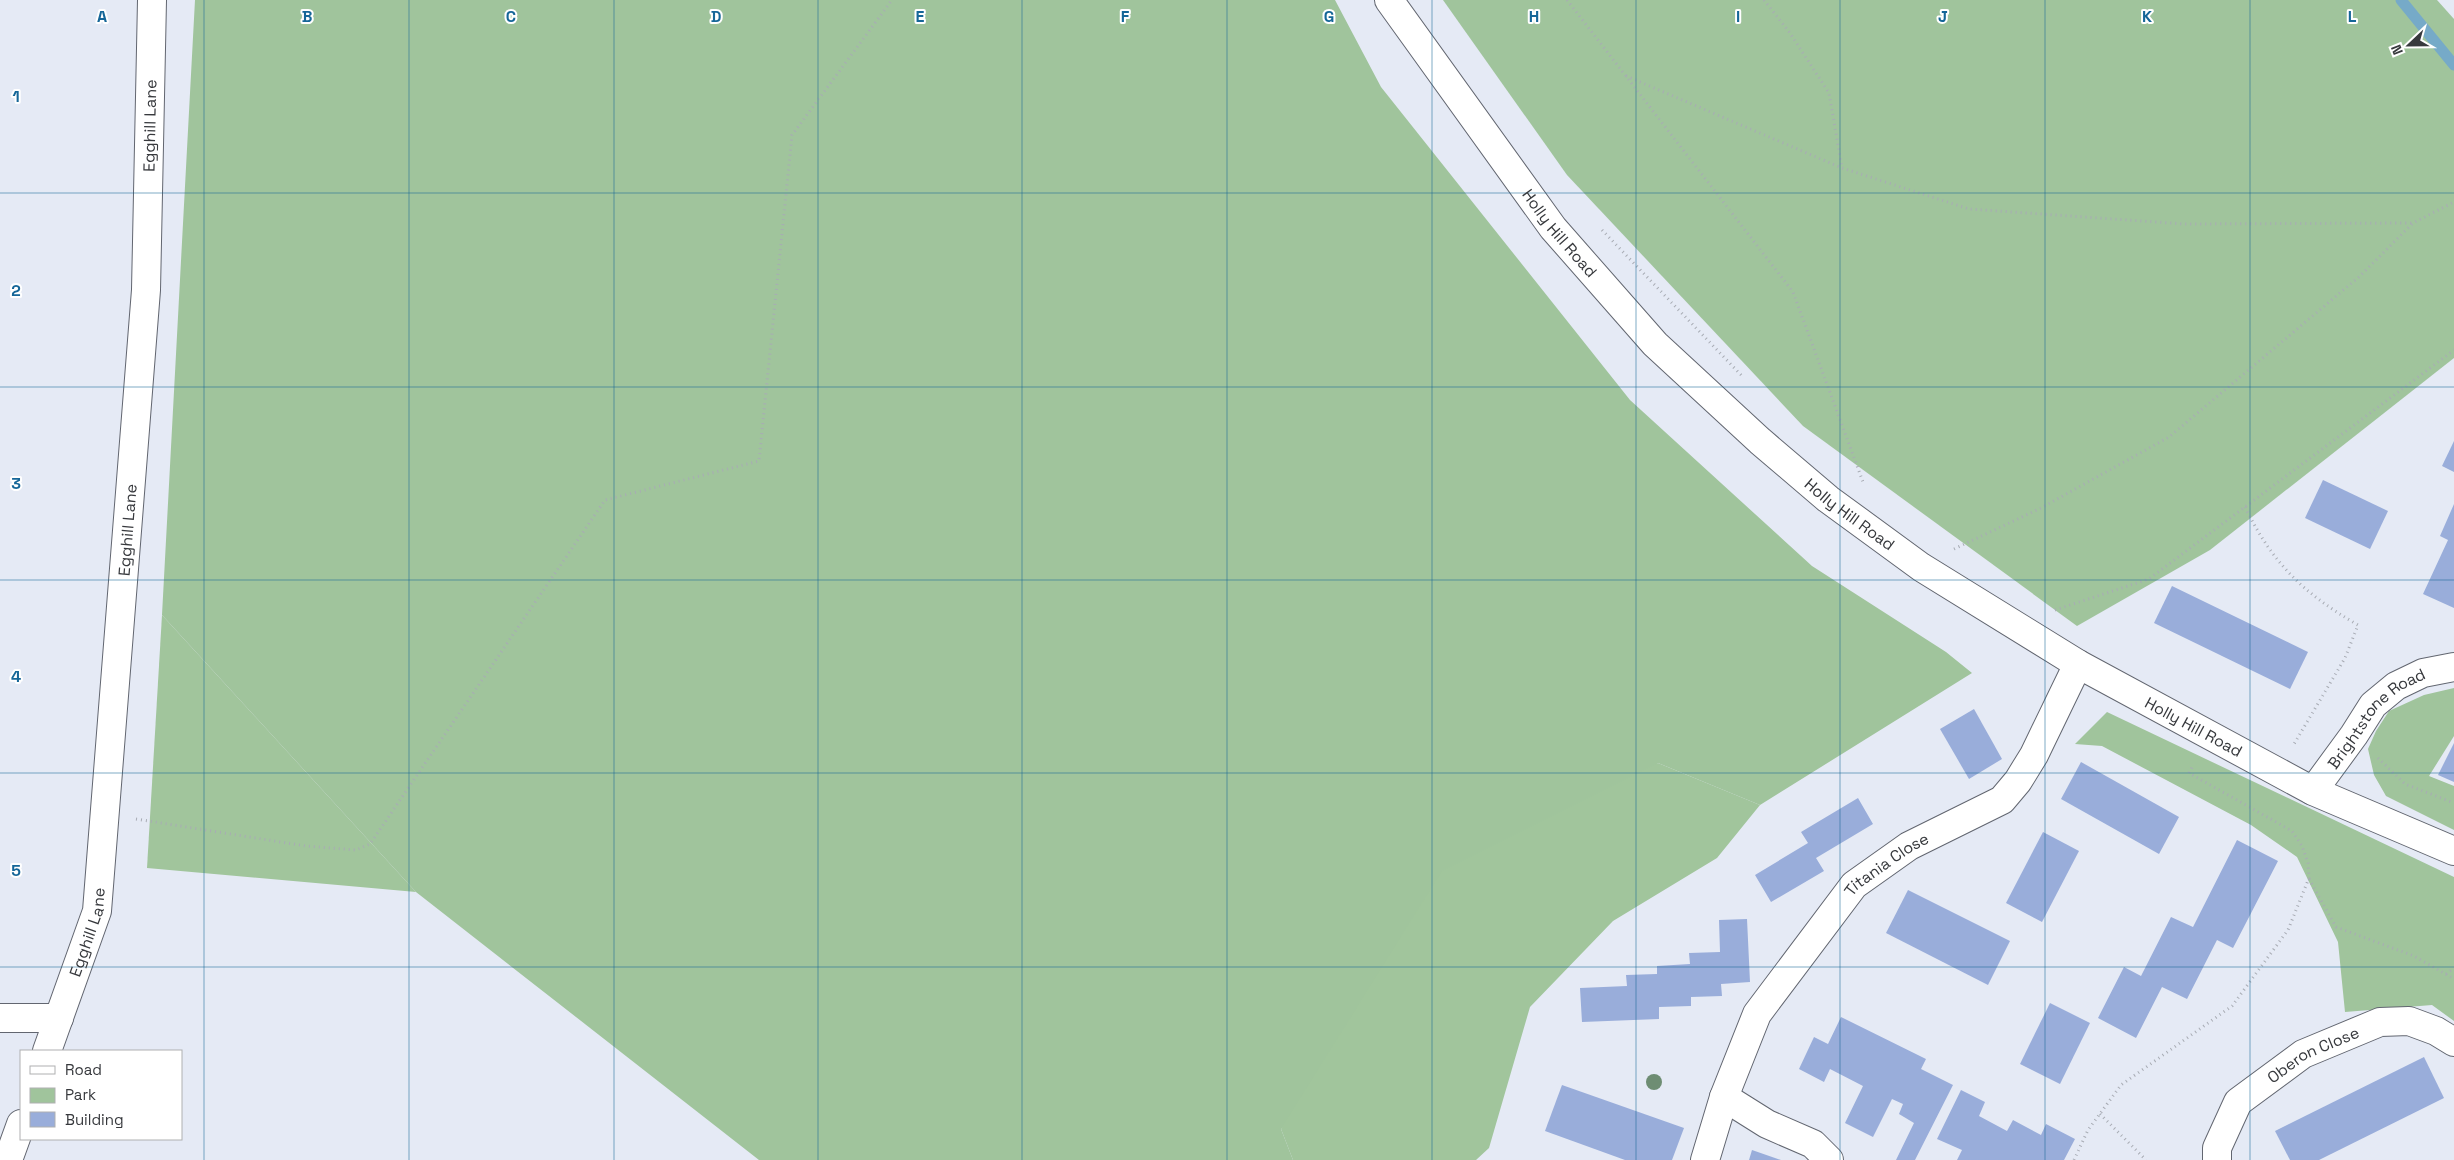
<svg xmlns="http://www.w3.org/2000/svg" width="2454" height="1160" font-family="'Space Grotesk',sans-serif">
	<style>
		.green { fill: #a0c49c }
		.forest { fill: #a1c59c }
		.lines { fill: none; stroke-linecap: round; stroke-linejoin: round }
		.stream { stroke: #76aac8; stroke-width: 11 }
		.building { fill: #99adda }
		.minor-casing { stroke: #626670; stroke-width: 30 }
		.path { stroke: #a8acb4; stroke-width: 3; stroke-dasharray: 1 4; stroke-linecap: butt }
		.minor { stroke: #fff; stroke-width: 28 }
		.tree { fill: #6e8d73 }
		.grid { fill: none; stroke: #156698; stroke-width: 1; stroke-opacity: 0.55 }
		.labels { text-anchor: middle; stroke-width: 4; stroke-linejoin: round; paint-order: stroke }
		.street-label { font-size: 16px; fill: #37393d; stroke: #fff }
		.grid-label { font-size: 16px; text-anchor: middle; font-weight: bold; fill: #156698; stroke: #fff; stroke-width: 4; stroke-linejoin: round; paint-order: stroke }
	</style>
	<rect width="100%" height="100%" fill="#e5eaf5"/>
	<g class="green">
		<path d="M195 0H1335L1381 87 1630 400 1812 566 1946 652 1972 673 1760 805 1658 763 1281 1129 1293 1160H759L416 892 162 615Z"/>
		<path d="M1443 0H2437L2454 19V358L2210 550 2077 626 1803 426 1567 175Z"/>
		<path d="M2454 688V736L2429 776 2454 786V830L2386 796 2374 775 2368 749 2376 731 2389 711 2424 695Z"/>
		<path d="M2107 712 2454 877V1021L2432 1005 2345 1012 2338 942 2297 857 2251 825 2102 746 2075 744Z"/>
	</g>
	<g class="forest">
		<path d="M162 615 416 892 147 868Z"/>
		<path d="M1658 763 1760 805 1717 858 1613 921 1530 1007 1489 1148 1476 1160H1293L1281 1129 1442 871Z"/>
	</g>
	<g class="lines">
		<path class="stream" d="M2401 0 2454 65"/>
	</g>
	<g class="building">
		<path d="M2454 441V472L2442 466Z"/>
		<path d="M2323 480 2388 511 2370 549 2305 518Z"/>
		<path d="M2454 504V608L2423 594 2448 540 2440 536Z"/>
		<path d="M2172 586 2308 652 2290 689 2154 623Z"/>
		<path d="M1974 709 2002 759 1969 779 1940 729Z"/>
		<path d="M2454 743V782L2438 775Z"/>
		<path d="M2081 762 2179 817 2159 854 2061 799Z"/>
		<path d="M1858 798 1873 824 1816 858 1824 871 1771 902 1755 875 1808 843 1801 832Z"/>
		<path d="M2043 832 2079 851 2042 922 2006 903Z"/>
		<path d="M2237 840 2278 861 2233 948 2217 940 2187 999 2162 987 2136 1038 2098 1018 2124 967 2141 976 2171 917 2193 927Z"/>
		<path d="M1908 890 2010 941 1988 985 1886 933Z"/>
		<path d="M1747 919 1750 982 1721 984 1722 996 1691 997V1006L1659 1007V1019L1582 1022 1580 988 1627 986 1626 975 1657 974V966L1690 964 1689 953 1720 952 1719 920Z"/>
		<path d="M2050 1003 2090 1023 2060 1084 2020 1064Z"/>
		<path d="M1841 1017 1926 1059 1921 1069 1953 1085 1915 1160H1896L1914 1123 1899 1114 1903 1104 1892 1099 1873 1137 1845 1123 1863 1086 1830 1069 1824 1082 1799 1069 1814 1037 1828 1044Z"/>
		<path d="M2424 1057 2444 1098 2319 1160H2290L2275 1131Z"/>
		<path d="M1562 1085 1684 1128 1672 1160H1625L1545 1131Z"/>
		<path d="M1961 1090 1985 1102 1979 1116 2007 1131 2013 1120 2041 1135 2046 1124 2075 1139 2064 1160H1957L1962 1150 1937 1139Z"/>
		<path d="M1752 1150 1781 1160H1749Z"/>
	</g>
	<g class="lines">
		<g class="minor-casing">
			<g id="minor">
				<path id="s1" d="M1389 0 1553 228 1655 344 1760 441 1828 499 1921 567 2078 664 2313 791 2454 851"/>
				<path id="s2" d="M2313 791 2354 735 2373 705 2396 686 2423 673 2454 667"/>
				<path d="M0 1018H59"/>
				<path id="s3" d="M47 1051 97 911 146 290 152 0"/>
				<path d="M1724 1097 1767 1124 1813 1144 1829 1160"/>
				<path d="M8 1160 21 1124"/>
				<path id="s4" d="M1705 1160 1724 1097 1757 1014 1854 885 1909 846 2002 800 2018 781 2034 755 2078 664"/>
				<path id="s5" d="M2217 1160V1148L2238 1102 2303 1054 2380 1022 2409 1021 2436 1031 2454 1042"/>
			</g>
		</g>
		<g class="path">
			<path d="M1567 0 1793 292 1863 482"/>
			<path d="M1764 0 1790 33 1829 93 1842 168"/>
			<path d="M1626 76 1842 168 1969 209 2185 224 2413 223"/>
			<path d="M1602 230 1743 377"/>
			<path d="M2245 507C2273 564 2303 593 2358 625L2345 658 2294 744"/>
			<path d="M1954 549 2041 508 2169 437 2360 276 2413 223 2454 202"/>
			<path d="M2055 610 2149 579 2454 350"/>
			<path d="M2378 758 2405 784 2454 803"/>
			<path d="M136 819 306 846 356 850 370 844 605 500 759 461 792 135 892 0"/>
			<path d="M2309 879 2336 927 2414 956 2454 979"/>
			<path d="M2446 974 2454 968"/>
			<path d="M2100 1114 2146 1160"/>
			<path d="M2074 1160 2088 1130 2121 1085 2232 1006 2288 930 2309 878 2308 863 2302 846 2292 831 2189 773 2193 765"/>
		</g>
		<use href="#minor" class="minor"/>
	</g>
	<circle class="tree" cx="1654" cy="1082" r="8"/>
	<path class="grid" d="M204 0V1160M409 0V1160M614 0V1160M818 0V1160M1022 0V1160M1227 0V1160M1432 0V1160M1636 0V1160M1840 0V1160M2045 0V1160M2250 0V1160M0 193H2454M0 387H2454M0 580H2454M0 773H2454M0 967H2454"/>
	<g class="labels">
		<g class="street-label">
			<text dy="6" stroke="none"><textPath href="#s3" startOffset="936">Egghill Lane</textPath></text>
			<text dy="6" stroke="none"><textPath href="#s1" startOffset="289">Holly Hill Road</textPath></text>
			<text dy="6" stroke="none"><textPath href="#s1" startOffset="694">Holly Hill Road</textPath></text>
			<text dy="6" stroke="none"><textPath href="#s3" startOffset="531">Egghill Lane</textPath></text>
			<text dy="6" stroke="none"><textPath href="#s2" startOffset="98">Brightstone Road</textPath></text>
			<text dy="6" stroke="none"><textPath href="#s1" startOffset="1099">Holly Hill Road</textPath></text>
			<text dy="6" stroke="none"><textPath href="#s4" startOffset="355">Titania Close</textPath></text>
			<text dy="6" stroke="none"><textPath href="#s3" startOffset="126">Egghill Lane</textPath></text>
			<text dy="6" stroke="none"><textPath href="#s5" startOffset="152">Oberon Close</textPath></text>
		</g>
	</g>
	<g class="grid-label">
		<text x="102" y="22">A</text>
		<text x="307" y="22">B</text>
		<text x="511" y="22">C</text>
		<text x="716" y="22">D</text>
		<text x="920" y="22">E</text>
		<text x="1125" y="22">F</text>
		<text x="1329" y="22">G</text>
		<text x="1534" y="22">H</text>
		<text x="1738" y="22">I</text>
		<text x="1943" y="22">J</text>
		<text x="2147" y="22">K</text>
		<text x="2352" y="22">L</text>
		<text x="16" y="102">1</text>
		<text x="16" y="296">2</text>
		<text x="16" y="489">3</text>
		<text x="16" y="682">4</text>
		<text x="16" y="876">5</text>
	</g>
	<rect x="20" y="1050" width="162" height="90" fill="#ffffff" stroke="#afb0b1"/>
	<rect x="30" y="1066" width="25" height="8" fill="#ffffff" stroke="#afb0b1"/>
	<text x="65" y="1075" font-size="15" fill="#37393d">Road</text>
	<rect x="30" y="1088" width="25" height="15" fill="#a0c49c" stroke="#afb0b1"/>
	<text x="65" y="1100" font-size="15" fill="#37393d">Park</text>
	<rect x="30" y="1112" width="25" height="15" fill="#99adda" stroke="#afb0b1"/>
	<text x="65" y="1125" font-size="15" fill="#37393d">Building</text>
	<g transform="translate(2409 45) rotate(248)" stroke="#ffffff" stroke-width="4" paint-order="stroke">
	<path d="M0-4L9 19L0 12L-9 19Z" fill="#37393d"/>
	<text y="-8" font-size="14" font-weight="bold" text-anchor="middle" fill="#37393d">N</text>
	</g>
</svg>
